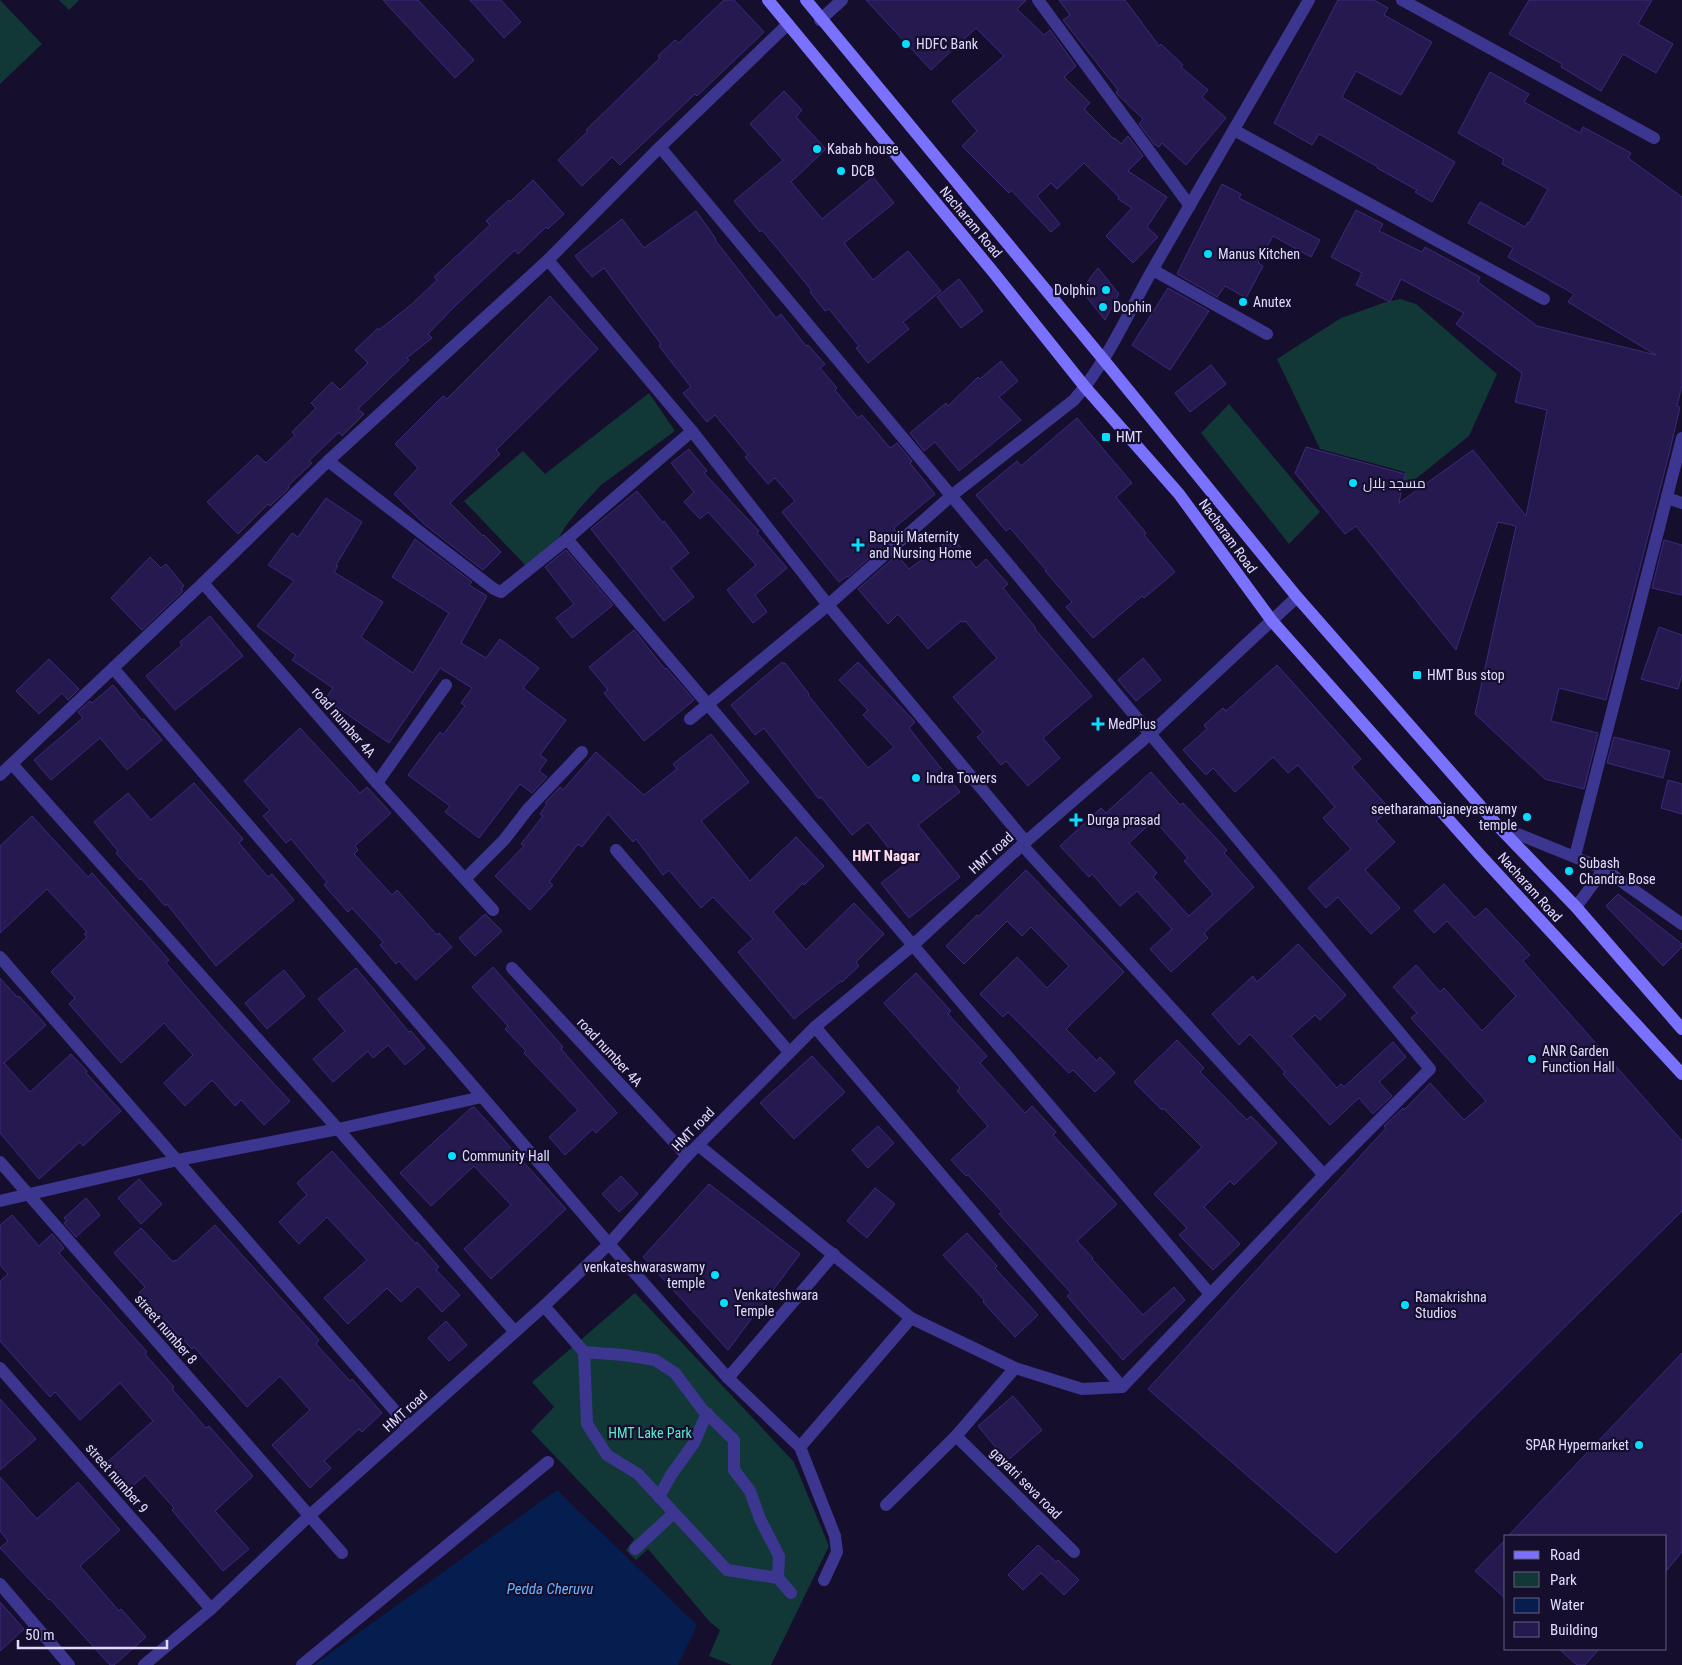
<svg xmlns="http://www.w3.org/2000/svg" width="1682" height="1665" font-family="'Roboto Condensed',Cairo,sans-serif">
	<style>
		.green { fill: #113737 }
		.water { fill: #061e4f }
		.building { fill: #26194f; stroke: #3d297d; fill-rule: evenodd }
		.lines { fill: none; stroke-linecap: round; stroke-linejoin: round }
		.pedestrian { stroke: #3c3690; stroke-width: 12 }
		.minor { stroke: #3c3690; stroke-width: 12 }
		.secondary { stroke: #7a72ff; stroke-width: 12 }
		.poi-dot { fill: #07ddff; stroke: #150f2d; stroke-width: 2 }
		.labels { text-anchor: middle; stroke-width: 4.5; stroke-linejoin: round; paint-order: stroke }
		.poi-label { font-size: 14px; fill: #e0dbff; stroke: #150f2d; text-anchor: start }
		.street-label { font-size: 14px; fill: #e0dbff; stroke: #150f2d }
		.park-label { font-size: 14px; fill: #5bebcc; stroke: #150f2d }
		.neighbourhood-label { font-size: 15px; font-weight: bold; fill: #ffddf1; stroke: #150f2d }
		.water-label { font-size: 15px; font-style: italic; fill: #69b4ff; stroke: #150f2d }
	</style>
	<rect width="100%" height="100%" fill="#150f2d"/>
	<g class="green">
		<path d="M0 0 42 44 0 84Z"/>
		<path d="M59 0H79L69 10Z"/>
		<path d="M1400 299 1416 304 1497 374 1469 436 1403 489 1405 472 1320 449 1277 359 1341 318 1383 303Z"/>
		<path d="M649 393 675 431 601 485 580 508 565 527 551 552 528 568 464 501 523 451 545 474Z"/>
		<path d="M1229 404 1320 512 1289 544 1201 433Z"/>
		<path d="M635 1293 794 1462 829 1546 771 1665H732L709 1656 720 1630 710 1622 648 1549 636 1560 626 1550 634 1539 531 1431 554 1407 532 1382Z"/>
	</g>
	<path class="water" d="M557 1490 697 1625 678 1665H314Z"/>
	<g class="building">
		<path d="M383 0H418L474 60 455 78Z"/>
		<path d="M470 0H501L521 22 504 38Z"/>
		<path d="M724 0H734L764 32 697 96 695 94 620 165 612 157 582 186 558 160 588 131 586 130 660 58 658 56 675 40 679 43Z"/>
		<path d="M866 0H1026L1017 9 1044 35 1050 30 1076 66 1064 77 1090 103 1084 109 1114 139 1115 138 1121 144 1128 136 1143 156 1128 171 1167 197 1147 227 1158 237 1133 263 1106 236 1132 208 1118 199 1119 197 1084 163 1057 189 1051 183 1037 196 1060 224 1051 232 1011 190 1009 193 962 146 977 131 952 101 1004 56 976 28 931 70Z"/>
		<path d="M1059 0H1125L1159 46 1161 44 1183 65 1181 67 1208 90 1202 97 1226 118 1186 165 1162 143 1159 147 1154 144 1139 124 1143 119 1117 94 1116 92 1118 90 1063 20 1070 15Z"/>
		<path d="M1338 0H1374L1388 8 1384 15 1432 42 1401 95 1356 71 1342 97 1455 162 1432 202 1415 192 1417 190 1377 168 1378 167 1319 134 1312 145 1274 123Z"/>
		<path d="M1529 0H1652L1638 24 1673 44 1656 73 1623 54 1601 91 1561 67 1562 64 1509 34Z"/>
		<path d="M1490 72 1529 94 1524 102 1580 133 1583 127 1631 153 1628 158 1682 197V385L1677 406 1680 407 1669 454 1606 700 1559 688 1551 721 1598 733 1584 789 1545 779 1475 714 1516 526 1498 522 1456 650 1356 526 1345 534 1295 473 1306 447 1405 474 1399 503 1473 450 1526 516 1547 410 1515 402 1522 373 1456 324 1464 313 1401 279 1390 302 1356 285 1362 273 1331 257 1356 210 1383 224 1379 231 1422 252 1425 247 1480 277 1478 282 1537 326 1656 355 1568 302 1574 294 1508 257 1513 248 1468 223 1480 202 1525 227 1528 222 1529 223 1548 189 1502 164 1504 159 1458 133Z"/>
		<path d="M784 91 802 110 796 117 826 149 791 182 822 219 873 177 894 203 844 243 873 280 908 251 941 291 903 322 909 329 868 363 856 348 859 346 829 309 825 311 810 292 812 291 786 259 762 230 760 232 734 201 783 160 750 124Z"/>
		<path d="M533 180 564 214 548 229 546 227 518 254 515 250 456 305 428 334 432 338 407 358 409 360 358 409 364 414 342 436 339 432 309 461 312 463 288 486 289 488 270 506 268 504 238 534 207 502 257 455 266 463 295 435 292 432 316 408 311 403 332 382 340 390 368 363 355 350 378 328 379 330 412 304 437 280 434 277 490 225 486 221 509 200 510 202Z"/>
		<path d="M1222 184 1241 194 1239 198 1320 240 1311 257 1273 236 1258 263 1263 266 1246 298 1225 286 1217 297 1177 274Z"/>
		<path d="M696 211 716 239 715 240 776 318 781 314 806 346 808 345 825 364 820 368 837 388 835 390 858 418 862 415 890 448 897 443 912 461 910 463 935 494 894 528 897 533 848 577 847 576 839 582 782 512 795 501 775 478 768 484 745 457 748 455 715 415 707 422 683 393 691 387 659 346 661 344 604 268 592 277 575 256 622 219 644 248Z"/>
		<path d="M1098 268 1119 294 1105 320 1081 290Z"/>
		<path d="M959 279 983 311 961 328 937 297Z"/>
		<path d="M1168 288 1209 311 1170 370 1132 345Z"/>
		<path d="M550 296 598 349 496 450 500 454 450 503 483 536 484 535 501 552 483 570 424 524 394 494 418 468 395 444 443 396 447 399Z"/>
		<path d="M1001 361 1018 381 999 397 1021 420 959 471 935 442 924 451 910 433 946 403 948 406 978 377 980 379Z"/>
		<path d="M1211 365 1226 384 1190 412 1175 393Z"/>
		<path d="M1077 418 1132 483 1116 497 1146 533 1144 535 1175 572 1144 598 1142 596 1093 638 1066 607 1072 602 1045 571 1046 570 1010 528 1006 531 976 495 1017 461 1021 466Z"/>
		<path d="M689 449 707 471 704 473 759 531 757 533 787 568 755 595 767 612 753 623 727 590 756 565 708 512 700 519 684 502 694 492 671 463Z"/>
		<path d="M637 491 663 523 664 521 689 553 671 568 694 597 664 621 591 529Z"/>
		<path d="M326 498 362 522 336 565 338 566 334 572 383 602 361 637 413 673 449 613 392 577 415 539 472 582 469 585 487 596 461 643 486 658 500 639 539 668 523 688 566 720 540 755 547 760 539 771 547 777 532 793 520 784 479 838 445 812 450 806 408 775 440 732 443 735 465 706 461 703 472 688 440 668 389 743 325 699 333 688 292 660 296 655 257 626 294 581 268 565 292 533 298 537Z"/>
		<path d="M953 537 976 568 986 559 1008 584 1003 588 1036 628 1035 629 1092 696 1043 738 1060 758 1028 786 1006 761 1001 765 977 737 983 732 953 697 997 658 965 621 963 622 961 621 928 649 898 614 888 624 858 589 897 555 909 569Z"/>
		<path d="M1664 540 1682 545V595L1652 588Z"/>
		<path d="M566 550 613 605 572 638 556 618 574 604 545 567Z"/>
		<path d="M150 557 161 568 166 564 184 586 181 589 183 591 142 630 111 598Z"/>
		<path d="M210 616 243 656 175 710 146 676 182 645 180 642Z"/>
		<path d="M1659 627 1682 635V674L1678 689 1641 679Z"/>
		<path d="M634 630 665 669 666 668 694 700 644 741 604 693 608 690 589 667Z"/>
		<path d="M1143 658 1161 680 1136 701 1118 680Z"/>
		<path d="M49 659 79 689 68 700 62 693 39 714 16 691Z"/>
		<path d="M782 662 784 664 785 663 809 694 808 695 868 768 894 747 863 715 868 710 839 680 858 662 915 722 909 728 960 792 918 825 960 877 909 918 881 883 903 866 868 822 852 835 821 797 819 799 764 728 755 735 731 705Z"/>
		<path d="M1277 665 1361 759 1352 767 1390 809 1376 821 1395 842 1365 870 1400 908 1371 934 1338 897 1326 908 1308 888 1351 849 1323 818 1335 807 1298 765 1288 773 1273 757 1235 792 1213 768 1206 775 1183 750 1207 729 1204 725 1223 708 1226 711Z"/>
		<path d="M113 685 142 720 144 719 162 740 127 770 100 738 51 780 34 760 83 718 78 712 90 701 92 703Z"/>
		<path d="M300 728 360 793 367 787 391 813 355 846 358 850 354 854 392 895 397 890 437 935 439 933 452 947 416 980 399 961 396 964 380 945 383 942 352 908 348 912 324 885 327 882 291 839 286 843 263 816 270 810 244 781Z"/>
		<path d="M711 734 749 782 701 821 750 881 796 837 824 866 804 885 803 883 773 912 806 950 854 903 884 934 856 962 859 966 842 982 841 981 794 1019 738 952 753 939 713 897 701 908 669 870 663 875 636 839 633 842 608 814 582 847 578 844 549 882 553 885 530 910 495 876 524 846 521 844 543 816 540 814 547 804 545 803 560 787 563 790 596 752 644 795 677 769 673 764Z"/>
		<path d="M1614 737 1670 751 1663 778 1607 763Z"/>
		<path d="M1151 772 1180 805 1183 803 1213 835 1227 850 1224 853 1254 887 1204 933 1208 938 1171 972 1150 949 1172 929 1137 891 1120 906 1092 874 1089 877 1060 846 1101 808 1106 813ZM1154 820 1188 858 1184 861 1213 894 1189 916 1153 877 1157 873 1129 843Z"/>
		<path d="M1668 780 1682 784V814L1661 808Z"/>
		<path d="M194 783 243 839 239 843 268 877 272 874 294 900 216 966 167 904 165 906 141 878 140 880 116 853 118 851 94 822 128 793 151 820Z"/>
		<path d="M32 816 88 877 92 873 114 898 169 960 166 963 220 1025 290 1101 264 1125 241 1100 235 1106 213 1081H211L185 1106 164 1083 193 1055 164 1023 121 1063 69 1004 75 998 51 972 87 937 84 934 87 932 47 889 0 933V846Z"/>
		<path d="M1026 870 1124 972 1066 1029 1097 1061 1100 1057 1115 1073 1095 1092 1073 1070 1069 1073 1008 1012 1003 1017 980 994 1017 957 1047 988 1069 966 1031 927 1022 936 1007 921 964 964 946 946 977 915 979 916Z"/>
		<path d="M1444 884 1475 918 1486 908 1513 937 1530 955 1523 961 1682 1141V1211L1336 1553 1148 1389 1386 1128 1384 1126 1403 1108 1404 1110 1430 1083 1464 1120 1486 1101 1411 1018 1417 1013 1393 987 1416 965 1440 992 1444 988 1482 1031 1516 996 1447 921 1434 933 1414 911Z"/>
		<path d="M1618 894 1682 944V947L1663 966 1606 906Z"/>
		<path d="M485 914 502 931 475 956 459 938Z"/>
		<path d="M1298 944 1346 995 1320 1020 1315 1015 1291 1036 1337 1088 1341 1084 1344 1087 1393 1042 1406 1057 1379 1082 1392 1096 1373 1114 1359 1098 1330 1125 1283 1074 1285 1072 1250 1034 1239 1045 1212 1014 1253 976 1257 982Z"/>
		<path d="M493 967 563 1047 561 1049 617 1113 596 1133 593 1129 565 1155 549 1137 578 1110 524 1053 526 1051 505 1029 508 1026 472 987Z"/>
		<path d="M356 968 409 1032 411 1031 425 1048 405 1065 388 1045 373 1058 368 1051 333 1082 313 1059 345 1031 318 999Z"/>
		<path d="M284 970 305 996 267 1029 245 1003Z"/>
		<path d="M916 973 951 1011 948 1014 987 1056 980 1063 1025 1113 1032 1106 1056 1132 1053 1135 1117 1204 1077 1241 1093 1258 1092 1259 1143 1315 1174 1287 1185 1300 1123 1360 1067 1296 1071 1293 999 1214 1002 1212 968 1175 966 1176 951 1160 988 1126 957 1091 960 1088 884 1003Z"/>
		<path d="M0 978 17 997 19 996 46 1025 4 1063 30 1092 71 1054 87 1071 86 1073 121 1111 83 1146 80 1142 39 1179 0 1133Z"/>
		<path d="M1177 1040 1204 1068 1200 1072 1247 1120 1251 1116 1277 1143 1234 1185 1230 1181 1204 1207 1240 1244 1213 1270 1179 1235 1187 1228 1154 1194 1202 1147 1163 1108 1162 1110 1134 1082Z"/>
		<path d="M812 1056 845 1092 794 1139 760 1103Z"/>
		<path d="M474 1107 566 1209 491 1279 464 1249 511 1205 474 1166 431 1206 400 1173 471 1108Z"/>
		<path d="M878 1126 894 1143 868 1168 852 1150Z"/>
		<path d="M332 1151 416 1244 417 1242 439 1267 436 1270 460 1295 442 1312 418 1286 401 1302 387 1288 348 1324 324 1298 367 1260 327 1217 299 1244 279 1222 307 1195 297 1183Z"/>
		<path d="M621 1176 638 1194 619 1212 602 1194Z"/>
		<path d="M139 1179 162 1204 141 1224 118 1198Z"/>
		<path d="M709 1184 800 1254 728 1350 643 1257Z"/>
		<path d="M875 1188 895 1204 867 1238 847 1221Z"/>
		<path d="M86 1198 100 1215 76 1237 64 1223 67 1221 64 1218Z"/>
		<path d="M12 1215 39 1246 52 1234 64 1248 59 1253 147 1352 145 1354 174 1387 172 1389 206 1428 209 1426 253 1476 215 1511 249 1549 223 1571 172 1510 174 1508 145 1475 127 1491 104 1465 153 1421 120 1383 80 1420 55 1392 50 1397 0 1341V1281L8 1274 0 1265V1225Z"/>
		<path d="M215 1225 319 1340 316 1344 350 1381 352 1379 382 1413 362 1432 359 1429 324 1461 331 1468 310 1488 272 1445 310 1410 280 1376 247 1407 194 1347 192 1349 139 1293 145 1287 114 1253 141 1228 173 1262 175 1260 176 1261Z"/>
		<path d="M967 1233 997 1266 995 1268 1038 1315 1015 1337 983 1302 984 1300 943 1255Z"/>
		<path d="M446 1321 467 1345 449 1361 428 1338Z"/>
		<path d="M1682 1353V1552L1666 1571V1536H1508Z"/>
		<path d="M1013 1396 1042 1430 1007 1461 978 1426Z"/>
		<path d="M0 1399 36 1439 0 1470Z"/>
		<path d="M0 1477 37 1519 78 1482 120 1530 80 1566 119 1611 121 1609 146 1637 114 1665H110L50 1599 49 1600 0 1548 8 1541 0 1531Z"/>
		<path d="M1506 1539V1599L1475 1571Z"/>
		<path d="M1038 1545 1056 1562 1058 1560 1079 1580 1064 1595 1041 1573 1023 1590 1008 1575Z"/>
		<path d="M0 1602 24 1629 0 1651Z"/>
		<path d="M1559 1649H1599L1585 1665H1577Z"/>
	</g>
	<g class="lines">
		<g class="pedestrian">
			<path d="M544 1306 584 1352 587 1424 607 1455 638 1474 727 1570 778 1578 779 1556 760 1519 750 1491 734 1470V1440L702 1409 675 1373 655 1360 624 1355 584 1352"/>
			<path d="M659 1497 671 1475 694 1443 707 1413"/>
			<path d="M635 1549 674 1513"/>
			<path d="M778 1578 791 1593"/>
		</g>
		<g class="minor">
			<path d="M1038 0 1190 206"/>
			<path d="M1402 0 1654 138"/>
			<path d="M820 20 842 0"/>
			<path d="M1234 130 1544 299"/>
			<path d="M660 147 1430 1069 1324 1175 1122 1387 1082 1389 1015 1368 911 1318 698 1145"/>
			<path d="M548 260 692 431 828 605 1026 842"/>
			<path d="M1153 270 1267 334"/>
			<path d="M692 431 567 539 1210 1294"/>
			<path d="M328 461 494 589 501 592 567 539"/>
			<path d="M1667 498 1682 503"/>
			<path d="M203 583 377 783 493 910"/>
			<path d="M113 668 609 1244 702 1349 728 1378 800 1447 835 1536 837 1552 824 1580"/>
			<path d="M690 719 828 605 951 496 1074 400C1108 361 1129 311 1154 267 1206 178 1258 89 1309 0"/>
			<path d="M12 764 338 1129 515 1332"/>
			<path d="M0 775 203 583 328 461 548 260 660 147 788 24"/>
			<path d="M377 783 446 685"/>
			<path d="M1498 826 1604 869 1682 924"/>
			<path d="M1022 845 1324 1175"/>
			<path d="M616 850 789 1052"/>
			<path d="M1575 856 1682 438"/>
			<path d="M465 879 504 840 528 809 582 752"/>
			<path d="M1576 907 1604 869"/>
			<path d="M0 957 409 1427"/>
			<path d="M512 968 687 1156"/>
			<path d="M815 1027 1122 1387"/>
			<path d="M0 1162 342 1553"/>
			<path d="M0 1201 178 1160 338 1129 482 1097"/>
			<path d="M0 1368 211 1609"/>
			<path d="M728 1378 834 1254"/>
			<path d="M956 1436 1074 1552"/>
			<path d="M800 1447 911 1318"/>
			<path d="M886 1505 956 1436 1015 1368"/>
			<path d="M0 1584 69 1665"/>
			<path d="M144 1665 211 1609 309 1516 544 1306 609 1244 687 1156 815 1027 912 946 1022 845 1150 734 1297 597"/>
			<path d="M302 1665 548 1462"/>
		</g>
		<g class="secondary">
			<path d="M768 0 994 273 1085 387 1179 494 1272 621 1481 856 1682 1074"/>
			<path d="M806 0 1103 359 1297 597 1498 826 1576 907 1682 1029"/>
		</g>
	</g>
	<g class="poi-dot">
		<circle cx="906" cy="44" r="5"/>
		<circle cx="817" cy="149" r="5"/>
		<circle cx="841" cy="171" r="5"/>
		<circle cx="1208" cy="254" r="5"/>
		<circle cx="1106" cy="290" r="5"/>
		<circle cx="1243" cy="302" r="5"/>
		<circle cx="1103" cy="307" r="5"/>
		<rect x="1101" y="432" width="10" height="10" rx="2.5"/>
		<circle cx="1353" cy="483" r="5"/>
		<path d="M855.5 537.5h5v5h5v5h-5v5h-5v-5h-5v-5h5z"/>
		<rect x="1412" y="670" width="10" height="10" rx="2.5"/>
		<path d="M1095.5 716.5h5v5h5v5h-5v5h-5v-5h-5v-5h5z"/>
		<circle cx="916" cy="778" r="5"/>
		<circle cx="1527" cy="817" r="5"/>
		<path d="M1073.5 812.5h5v5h5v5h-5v5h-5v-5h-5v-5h5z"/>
		<circle cx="1569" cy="871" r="5"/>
		<circle cx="1532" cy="1059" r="5"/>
		<circle cx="452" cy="1156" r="5"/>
		<circle cx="715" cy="1275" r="5"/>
		<circle cx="724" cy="1303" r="5"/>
		<circle cx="1405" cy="1305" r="5"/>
		<circle cx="1639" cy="1445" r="5"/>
	</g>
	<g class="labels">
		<g class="poi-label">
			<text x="916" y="49">HDFC Bank</text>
			<text x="827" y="154">Kabab house</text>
			<text x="851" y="176">DCB</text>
			<text x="1218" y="259">Manus Kitchen</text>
			<text x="1096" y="295" text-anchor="end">Dolphin</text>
			<text x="1253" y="307">Anutex</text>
			<text x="1113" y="312">Dophin</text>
			<text x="1116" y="442">HMT</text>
			<text x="1363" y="488">مسجد بلال</text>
			<text x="869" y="542">Bapuji Maternity<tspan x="869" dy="16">and Nursing Home</tspan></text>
			<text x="1427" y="680">HMT Bus stop</text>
			<text x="1108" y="729">MedPlus</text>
			<text x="926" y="783">Indra Towers</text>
			<text x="1517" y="814" text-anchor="end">seetharamanjaneyaswamy<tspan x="1517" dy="16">temple</tspan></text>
			<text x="1087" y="825">Durga prasad</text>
			<text x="1579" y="868">Subash<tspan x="1579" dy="16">Chandra Bose</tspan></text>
			<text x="1542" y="1056">ANR Garden<tspan x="1542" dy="16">Function Hall</tspan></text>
			<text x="462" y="1161">Community Hall</text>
			<text x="705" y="1272" text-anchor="end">venkateshwaraswamy<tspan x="705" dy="16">temple</tspan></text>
			<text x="734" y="1300">Venkateshwara<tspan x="734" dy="16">Temple</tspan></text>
			<text x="1415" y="1302">Ramakrishna<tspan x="1415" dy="16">Studios</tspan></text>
			<text x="1629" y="1450" text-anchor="end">SPAR Hypermarket</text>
		</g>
		<g class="street-label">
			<text transform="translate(971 222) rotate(50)" y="5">Nacharam Road</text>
			<text transform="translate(1228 536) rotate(54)" y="5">Nacharam Road</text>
			<text transform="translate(344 722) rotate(49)" y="5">road number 4A</text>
			<text transform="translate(991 853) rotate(-42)" y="5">HMT road</text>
			<text transform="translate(1530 887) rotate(48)" y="5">Nacharam Road</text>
			<text transform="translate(610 1052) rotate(47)" y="5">road number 4A</text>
			<text transform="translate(693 1129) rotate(-46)" y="5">HMT road</text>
			<text transform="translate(166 1329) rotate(49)" y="5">street number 8</text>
			<text transform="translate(405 1411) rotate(-42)" y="5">HMT road</text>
			<text transform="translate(117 1478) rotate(49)" y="5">street number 9</text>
			<text transform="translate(1026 1483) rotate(45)" y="5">gayatri seva road</text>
		</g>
		<g class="park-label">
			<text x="650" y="1438">HMT Lake Park</text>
		</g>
		<g class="neighbourhood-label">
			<text x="886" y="861">HMT Nagar</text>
		</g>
		<g class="water-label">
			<text x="550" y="1594">Pedda Cheruvu</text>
		</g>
	</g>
	<rect x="1504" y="1535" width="162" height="115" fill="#150f2d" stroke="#666181"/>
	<rect x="1514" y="1551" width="25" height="8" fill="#7a72ff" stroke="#666181"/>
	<text x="1550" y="1560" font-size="15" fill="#e0dbff">Road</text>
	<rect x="1514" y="1572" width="25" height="15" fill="#113737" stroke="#666181"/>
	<text x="1550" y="1585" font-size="15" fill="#e0dbff">Park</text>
	<rect x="1514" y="1598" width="25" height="15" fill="#061e4f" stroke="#666181"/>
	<text x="1550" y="1610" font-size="15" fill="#e0dbff">Water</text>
	<rect x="1514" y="1622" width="25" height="15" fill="#26194f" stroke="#666181"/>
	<text x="1550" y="1635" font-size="15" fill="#e0dbff">Building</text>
	<path d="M18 1640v8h149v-8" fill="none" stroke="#e0dbff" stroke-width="2.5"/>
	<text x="25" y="1640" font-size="15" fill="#e0dbff" stroke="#150f2d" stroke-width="4" paint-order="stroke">50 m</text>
</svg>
